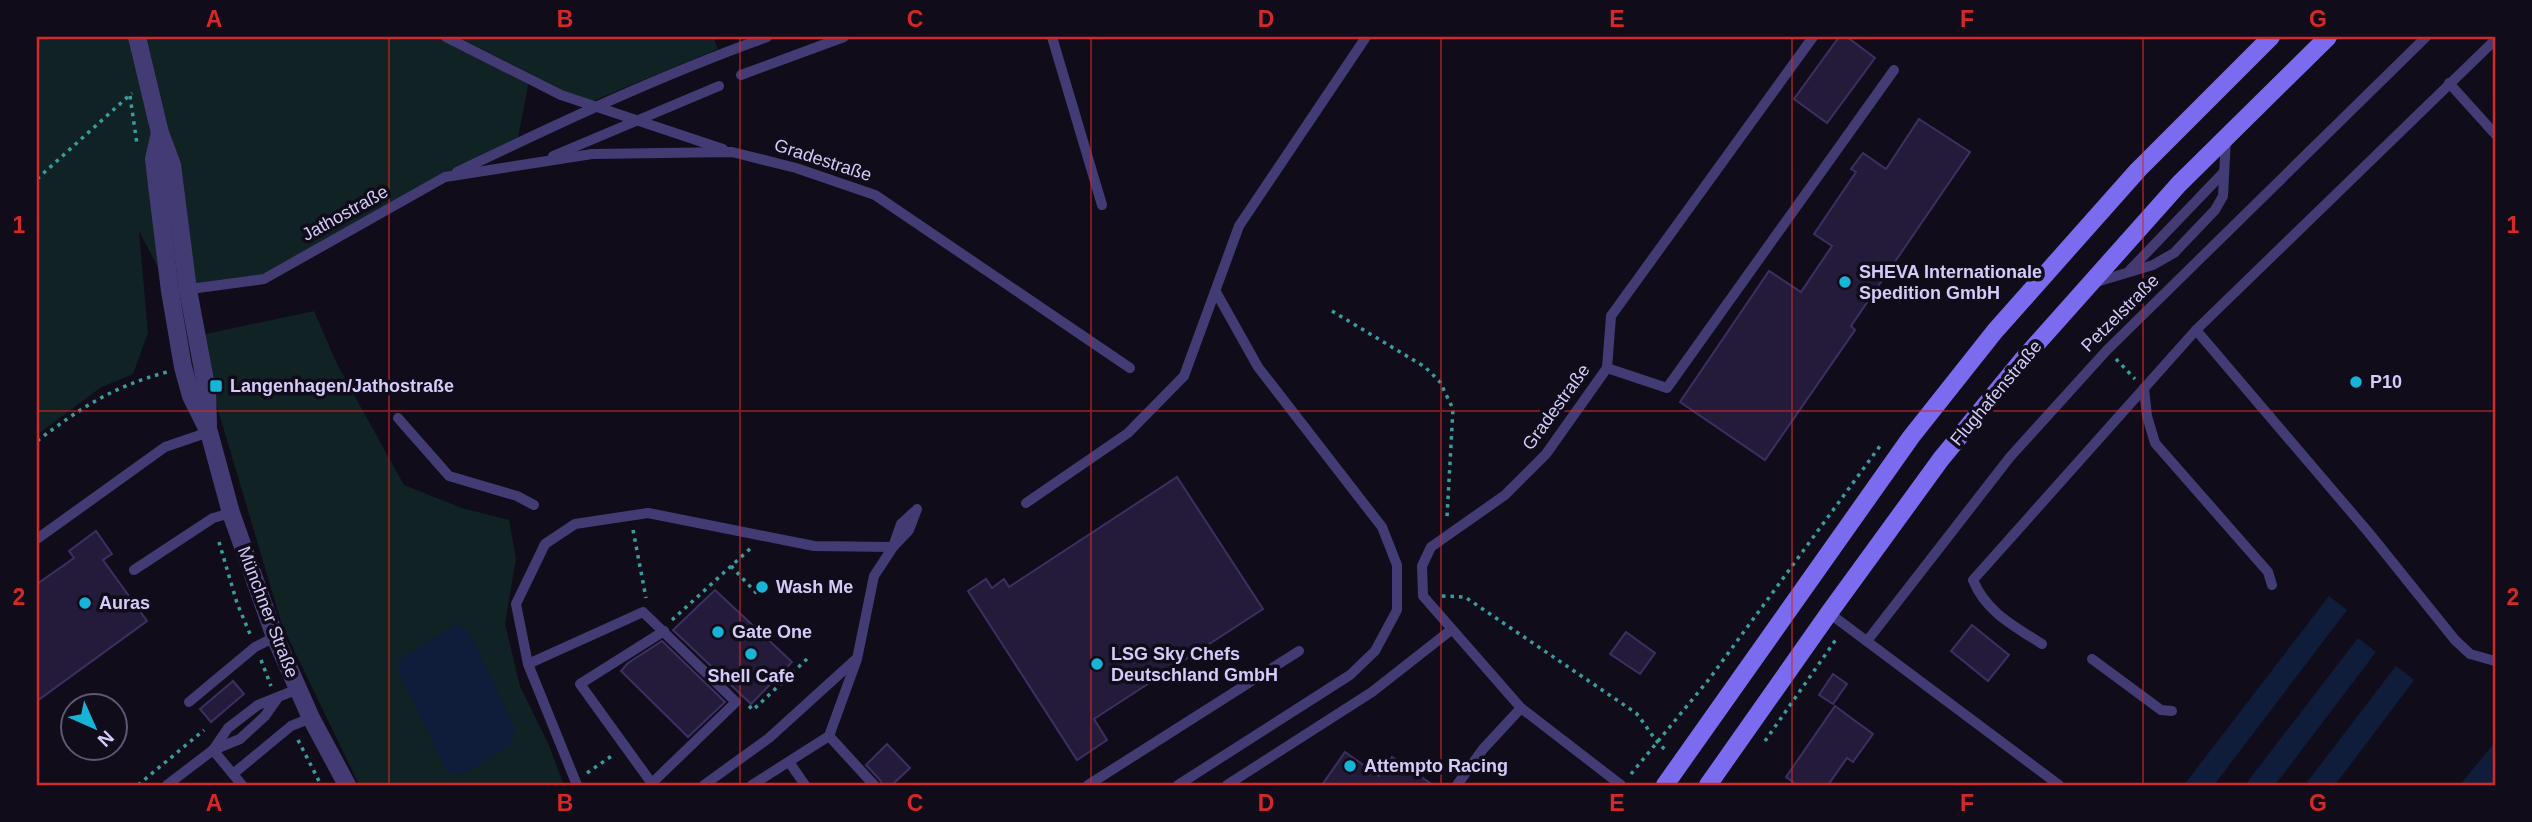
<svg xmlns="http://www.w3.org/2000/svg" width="2532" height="822" font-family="Arial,sans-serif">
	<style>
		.green { fill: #102223 }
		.water { fill: #101d3a }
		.building { fill: #231b39; stroke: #3e2f62; stroke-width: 2 }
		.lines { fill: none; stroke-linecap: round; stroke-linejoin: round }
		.path { stroke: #399d9f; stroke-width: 3.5; stroke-dasharray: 3.5 5; stroke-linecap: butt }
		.service { stroke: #433c74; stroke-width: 10 }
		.minor { stroke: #433c74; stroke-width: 18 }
		.secondary { stroke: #7b6cef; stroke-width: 18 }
		.grid { fill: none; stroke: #d62828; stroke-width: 2; stroke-opacity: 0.55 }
		.poi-dot { fill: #18b4d8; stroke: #100c1a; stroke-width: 2.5 }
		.labels { text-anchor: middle; stroke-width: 7; stroke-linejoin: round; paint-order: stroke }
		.street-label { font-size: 18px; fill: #d4cbf9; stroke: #100c1a }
		.poi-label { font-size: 18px; font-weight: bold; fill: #d4cbf9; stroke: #100c1a; text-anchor: start }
		.neatline { fill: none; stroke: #d62828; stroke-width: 2.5 }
		.grid-label { font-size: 23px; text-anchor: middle; font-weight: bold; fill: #d62828 }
	</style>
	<rect width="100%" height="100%" fill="#100c1a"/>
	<g class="green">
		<path d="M37 37H446L529 80 517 143 264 279 170 291 139 231 148 333 133 374 100 388 37 435Z"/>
		<path d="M458 37H713L718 49 593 101 562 90Z"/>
		<path d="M314 311 337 364 404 485 462 508 509 520 516 558 505 624 520 686 548 743 563 783 561 785H359L282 625 215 400 205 334Z"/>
	</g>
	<g class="water">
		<path d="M2329 596 2347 610 2214 785H2184Z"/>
		<path d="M456 624 468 629 515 728 511 745 464 774 447 772 399 674 398 660Z"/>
		<path d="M2358 638 2376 652 2275 785H2245Z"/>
		<path d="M2396 666 2414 680 2335 785H2305Z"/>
		<path d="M2495 742V785H2460Z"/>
	</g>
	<g class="building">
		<path d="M1839 37H1847L1875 58 1827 123 1794 99Z"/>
		<path d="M1919 119 1970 152 1851 326 1855 330 1765 460 1680 402 1769 271 1801 292 1832 246 1814 234 1856 172 1851 169 1863 153 1886 169Z"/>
		<path d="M1177 477 1263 609 1094 719 1107 740 1077 760 968 591 986 579 992 588 1004 579 1009 587Z"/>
		<path d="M96 531 112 554 103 560 147 621 37 701V584L74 558 69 551Z"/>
		<path d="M715 590 792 662 751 704 673 630Z"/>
		<path d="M1972 625 2009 655 1988 681 1951 651Z"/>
		<path d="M1626 632 1655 653 1640 674 1610 654Z"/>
		<path d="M662 641 725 702 688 737 621 671 628 663Z"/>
		<path d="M1833 674 1847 684 1833 704 1819 695Z"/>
		<path d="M233 681 244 694 211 722 200 709Z"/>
		<path d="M1835 706 1873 734 1853 762 1847 758 1828 785H1797L1786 777Z"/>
		<path d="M887 744 910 768 892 785H882L880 780 866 765Z"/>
		<path d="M1345 752 1379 776 1392 757 1433 785H1322Z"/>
	</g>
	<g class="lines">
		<g class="path">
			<path d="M130 96 137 144"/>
			<path d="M37 179 132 93"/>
			<path d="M1332 311 1425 367 1440 382 1453 409 1447 517"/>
			<path d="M2116 359 2135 379"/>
			<path d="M37 441C82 407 112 387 167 372"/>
			<path d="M633 530 646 598"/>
			<path d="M219 542 237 603 250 634"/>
			<path d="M731 566 760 597"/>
			<path d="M1442 596 1465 597 1636 713C1647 726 1654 741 1667 751"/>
			<path d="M672 620 752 547"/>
			<path d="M261 660 271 686"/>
			<path d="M749 706 753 710 808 658"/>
			<path d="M298 740 321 785"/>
			<path d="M1765 741 1837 638"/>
			<path d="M587 773 613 755"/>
			<path d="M1631 774 1710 678 1880 446"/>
			<path d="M138 785 204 730"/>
		</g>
		<g class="service">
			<path d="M446 37 561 95 723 149"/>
			<path d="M1052 37 1102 205"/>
			<path d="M741 75 844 37"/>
			<path d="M2449 83 2495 134"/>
			<path d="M553 156 719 86"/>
			<path d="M457 172C559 123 661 75 767 37"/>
			<path d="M2130 270 2224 172"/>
			<path d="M2093 283 2153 265 2174 253 2215 210 2223 196 2226 137"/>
			<path d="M183 290 264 279 445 177 592 154 732 152 796 168 875 195 1130 368"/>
			<path d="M2196 330 2369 533 2455 640 2470 654 2495 661"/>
			<path d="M1607 368 1611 316 1813 37"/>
			<path d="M2144 388 2147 416 2155 443 2268 572 2272 585"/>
			<path d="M398 418 449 476 517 496 534 505"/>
			<path d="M1026 503 1128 433 1184 376 1239 226 1366 37"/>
			<path d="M37 539 165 447 209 432"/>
			<path d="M894 544 901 524 914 512"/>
			<path d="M134 570 213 518 231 513"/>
			<path d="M1829 613 2059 785"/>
			<path d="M1867 641 2010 457 2107 350 2426 37"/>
			<path d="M2042 644C2014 626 1986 612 1973 580L2196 330 2495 40"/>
			<path d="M2092 659 2161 710 2172 711"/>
			<path d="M528 664 643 612 736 702 652 783"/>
			<path d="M189 702 255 647 275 637"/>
			<path d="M213 750 228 728 258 705 298 689"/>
			<path d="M213 750 242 785"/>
			<path d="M789 762 805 785"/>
			<path d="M233 774 291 726 311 718"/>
			<path d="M167 785 213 750 240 739 265 716 277 699"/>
			<path d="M577 785 528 664 516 604 545 544 575 524 648 513 814 546 893 547"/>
			<path d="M653 785 580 684 664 631"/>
			<path d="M704 785 769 738 855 660"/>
			<path d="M752 785 829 736"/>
			<path d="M874 785 829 736 857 659 874 576 893 547 909 530 917 509"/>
			<path d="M1088 785 1299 651"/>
			<path d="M1178 785 1350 675 1375 651 1397 610V565L1382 527 1258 367 1216 292"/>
			<path d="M1227 785 1372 692 1451 630"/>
			<path d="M1457 785 1483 749 1521 708"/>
			<path d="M1621 785 1521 708 1423 596 1422 566 1431 547 1505 495 1546 454 1607 368 1667 388 1894 70"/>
		</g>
		<g class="minor">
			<path d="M137 37 160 133 172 165 188 290 207 391 208 425"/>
			<path d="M160 133 154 159 157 185 170 291 183 367 191 396 209 432 231 513 275 637 311 718 347 785"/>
		</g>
		<g class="secondary">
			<path d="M1665 785 1911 437 1995 331 2138 170 2271 37"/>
			<path d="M1708 785 1829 613 1941 459 2024 358 2179 184 2328 37"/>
		</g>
	</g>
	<path class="grid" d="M389 37V785M740 37V785M1091 37V785M1441 37V785M1792 37V785M2143 37V785M37 411H2495"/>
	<g class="poi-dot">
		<circle cx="1845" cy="282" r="7"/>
		<circle cx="2356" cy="382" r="7"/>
		<rect x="209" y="379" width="14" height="14" rx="3.5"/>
		<circle cx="762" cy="587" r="7"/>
		<circle cx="85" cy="603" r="7"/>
		<circle cx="718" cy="632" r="7"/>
		<circle cx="751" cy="654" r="7"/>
		<circle cx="1097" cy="664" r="7"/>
		<circle cx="1350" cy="766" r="7"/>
	</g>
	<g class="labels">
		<g class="street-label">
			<text transform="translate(823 160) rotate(18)" y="6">Gradestraße</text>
			<text transform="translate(345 213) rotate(-29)" y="6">Jathostraße</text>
			<text transform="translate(2120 313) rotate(-45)" y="6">Petzelstraße</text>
			<text transform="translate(1996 393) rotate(-50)" y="6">Flughafenstraße</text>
			<text transform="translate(1556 407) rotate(-54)" y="6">Gradestraße</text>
			<text transform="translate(268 612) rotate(69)" y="6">Münchner Straße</text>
		</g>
		<g class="poi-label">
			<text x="1859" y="278">SHEVA Internationale<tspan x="1859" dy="21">Spedition GmbH</tspan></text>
			<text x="2370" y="388">P10</text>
			<text x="230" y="392">Langenhagen/Jathostraße</text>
			<text x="776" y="593">Wash Me</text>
			<text x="99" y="609">Auras</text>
			<text x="732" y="638">Gate One</text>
			<text x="1111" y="660">LSG Sky Chefs<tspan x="1111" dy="21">Deutschland GmbH</tspan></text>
			<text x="751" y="682" text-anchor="middle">Shell Cafe</text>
			<text x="1364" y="772">Attempto Racing</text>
		</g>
	</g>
	<rect width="2532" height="822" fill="none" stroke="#100c1a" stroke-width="77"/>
	<g transform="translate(94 727) rotate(135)"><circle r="33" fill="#100c1a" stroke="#5e5873" stroke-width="2"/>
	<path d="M0-5L12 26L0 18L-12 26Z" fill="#18b4d8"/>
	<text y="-10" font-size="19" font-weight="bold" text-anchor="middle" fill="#d4cbf9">N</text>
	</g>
	<rect x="38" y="38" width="2456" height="746" class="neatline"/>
	<g class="grid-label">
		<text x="214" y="27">A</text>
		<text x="565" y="27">B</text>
		<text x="915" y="27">C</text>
		<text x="1266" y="27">D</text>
		<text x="1617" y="27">E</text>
		<text x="1967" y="27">F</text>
		<text x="2318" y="27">G</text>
		<text x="19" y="233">1</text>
		<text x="2513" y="233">1</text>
		<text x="19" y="605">2</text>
		<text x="2513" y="605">2</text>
		<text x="214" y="811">A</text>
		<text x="565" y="811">B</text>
		<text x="915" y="811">C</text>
		<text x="1266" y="811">D</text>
		<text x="1617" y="811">E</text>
		<text x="1967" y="811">F</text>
		<text x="2318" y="811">G</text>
	</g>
</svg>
